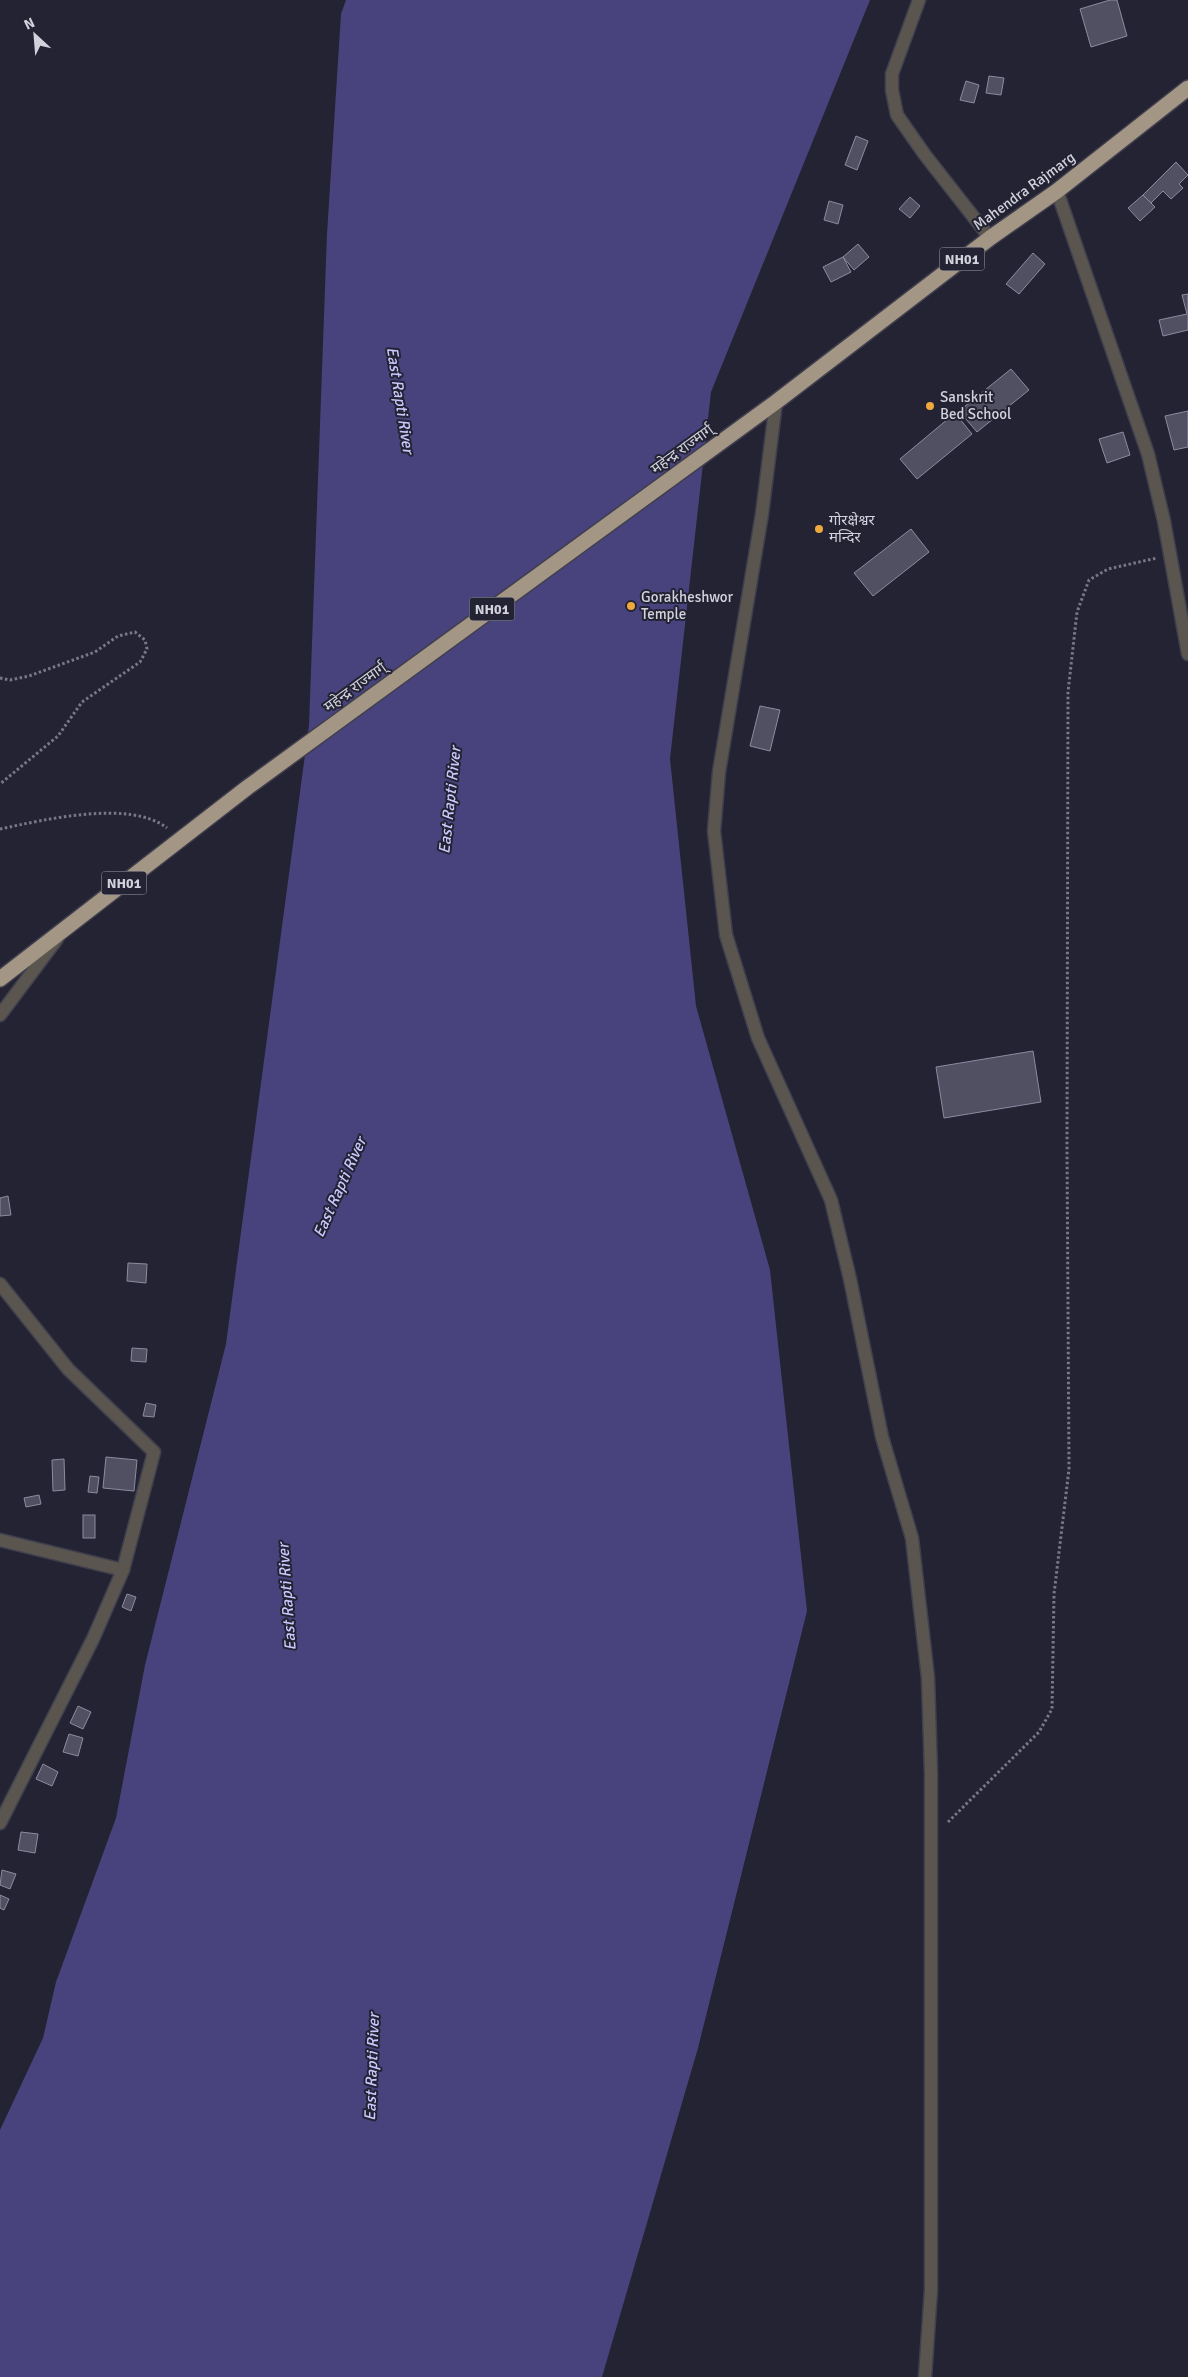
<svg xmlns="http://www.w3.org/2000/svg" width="1188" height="2377" font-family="Signika,'Noto Sans Devanagari',sans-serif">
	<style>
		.water { fill: #48437d }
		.building { fill: #515063; stroke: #8c8ca0 }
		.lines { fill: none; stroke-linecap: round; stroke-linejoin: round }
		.minor-casing { stroke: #403f4e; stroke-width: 15 }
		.highway-casing { stroke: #403f4e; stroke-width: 18 }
		.path { stroke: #797986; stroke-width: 3; stroke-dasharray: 2.5 2.5; stroke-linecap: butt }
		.minor { stroke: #5a554e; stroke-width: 12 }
		.highway { stroke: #a49685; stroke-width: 15 }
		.poi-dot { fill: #eea83c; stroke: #242333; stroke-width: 2 }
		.labels { text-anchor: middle; stroke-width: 4; stroke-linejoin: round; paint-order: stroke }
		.shield { fill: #242333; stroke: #9e9eaa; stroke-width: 1 }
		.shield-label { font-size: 14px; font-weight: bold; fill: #d2d2dd }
		.street-label { font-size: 15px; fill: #d2d2dd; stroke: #242333 }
		.poi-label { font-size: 15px; fill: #d2d2dd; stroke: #242333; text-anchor: start }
		.water-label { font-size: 16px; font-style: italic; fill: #c9c8fe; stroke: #242333 }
	</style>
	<rect width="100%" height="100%" fill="#242333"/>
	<path class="water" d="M346 0H870L711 392 670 759 696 1006 770 1270 807 1611 698 2048 602 2377H0V2130L43 2038 56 1982 116 1818 145 1665 226 1344 309 725 327 234 341 14Z"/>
	<g class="building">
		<path d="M1110 0H1117L1127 36 1091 47 1080 9Z"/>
		<path d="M989 76 1004 78 1001 95 986 93Z"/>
		<path d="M966 81 979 85 974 103 960 100Z"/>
		<path d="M856 136 868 141 857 170 845 165Z"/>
		<path d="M1176 162 1188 175 1179 184 1183 188 1171 199 1163 191 1151 203 1143 195Z"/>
		<path d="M1143 195 1155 207 1140 221 1128 208Z"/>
		<path d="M910 197 920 206 910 218 899 209Z"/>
		<path d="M829 201 843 205 838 224 824 220Z"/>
		<path d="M858 244 869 257 854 270 843 257Z"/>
		<path d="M1033 253 1045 264 1019 294 1006 284Z"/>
		<path d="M843 257 851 272 831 282 823 267Z"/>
		<path d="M1188 294V330L1163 336 1159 320 1187 314 1182 295Z"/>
		<path d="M1011 369 1029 390 977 432 959 411Z"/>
		<path d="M1188 411V447L1174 450 1165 416Z"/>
		<path d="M955 413 972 434 917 479 900 459Z"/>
		<path d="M1123 432 1130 455 1107 463 1099 439Z"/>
		<path d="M911 529 929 552 873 596 854 573Z"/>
		<path d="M760 706 780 710 770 751 750 746Z"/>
		<path d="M1033 1051 1041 1102 944 1118 936 1067Z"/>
		<path d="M8 1196 11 1215 0 1216V1198Z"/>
		<path d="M128 1263 147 1264 146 1283 127 1281Z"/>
		<path d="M132 1348 147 1349 146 1362 131 1361Z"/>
		<path d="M146 1403 156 1405 154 1417 143 1416Z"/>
		<path d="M106 1457 137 1460 134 1491 103 1488Z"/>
		<path d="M64 1459 65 1490 53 1491 52 1460Z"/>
		<path d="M90 1476 99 1477 97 1493 88 1492Z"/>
		<path d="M39 1495 41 1504 26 1507 24 1498Z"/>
		<rect x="83" y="1515" width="12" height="23"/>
		<path d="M127 1594 136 1597 131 1611 122 1607Z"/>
		<path d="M78 1706 91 1712 83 1729 70 1723Z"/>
		<path d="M69 1734 83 1738 78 1756 63 1752Z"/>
		<path d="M43 1764 58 1772 52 1786 36 1779Z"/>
		<path d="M21 1832 38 1834 35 1853 18 1850Z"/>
		<path d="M2 1870 16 1874 10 1889 0 1885Z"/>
		<path d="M0 1895 9 1899 4 1910 0 1908Z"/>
	</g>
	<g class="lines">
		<g class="minor-casing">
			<g id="minor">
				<path d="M919 0 892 74V90L897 115 925 155 990 238"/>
				<path d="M1057 191 1148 454 1164 521 1188 654"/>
				<path d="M776 402 762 514 719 772 714 831 726 935 758 1038 831 1200 850 1279 882 1437 912 1538 928 1678 931 1773V2290L925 2377"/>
				<path d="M0 1015 57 939"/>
				<path d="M0 1284 68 1369 154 1452 123 1570 93 1639 0 1823"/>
				<path d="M0 1540 123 1570"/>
			</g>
		</g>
		<g class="highway-casing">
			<path id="highway" d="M0 979 248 787 776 402 990 238 1057 191 1188 88"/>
		</g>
		<g class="path">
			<path d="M0 678 10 680 29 676 95 652 118 636 135 632 145 640 147 649 140 662 82 702 58 736 0 784"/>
			<path d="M0 829C43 820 130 799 167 828"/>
			<path d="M948 1822 1039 1732 1052 1709 1054 1594 1069 1469 1067 1148 1068 692 1077 612 1089 580 1108 569 1157 558"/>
		</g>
		<use href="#minor" class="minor"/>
		<use href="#highway" class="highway"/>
	</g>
	<g class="poi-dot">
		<circle cx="930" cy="406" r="5"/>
		<circle cx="819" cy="529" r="5"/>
		<circle cx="631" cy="606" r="5"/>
	</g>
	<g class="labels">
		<g class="shield">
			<rect x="939.5" y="247.5" width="45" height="23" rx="4"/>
			<rect x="469.5" y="597.5" width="45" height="23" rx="4"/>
			<rect x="101.5" y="871.5" width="45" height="23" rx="4"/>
		</g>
		<g class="shield-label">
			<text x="962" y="264">NH01</text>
			<text x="492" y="614">NH01</text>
			<text x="124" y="888">NH01</text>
		</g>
		<g class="street-label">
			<text transform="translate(1024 191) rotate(-36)" y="5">Mahendra Rajmarg</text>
			<text transform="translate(682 449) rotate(-36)" y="5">महेन्द्र राज्मार्ग्</text>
			<text transform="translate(355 687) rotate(-36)" y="5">महेन्द्र राज्मार्ग्</text>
		</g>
		<g class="poi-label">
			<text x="940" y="402">Sanskrit<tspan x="940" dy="17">Bed School</tspan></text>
			<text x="829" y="525">गोरक्षेश्वर<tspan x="829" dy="17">मन्दिर</tspan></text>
			<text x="641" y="602">Gorakheshwor<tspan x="641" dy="17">Temple</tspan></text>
		</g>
		<g class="water-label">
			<text transform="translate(401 400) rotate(81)" y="6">East Rapti River</text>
			<text transform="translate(449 800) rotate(-84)" y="6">East Rapti River</text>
			<text transform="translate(339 1187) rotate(-66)" y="6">East Rapti River</text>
			<text transform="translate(286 1597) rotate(-94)" y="6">East Rapti River</text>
			<text transform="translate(371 2067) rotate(-88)" y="6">East Rapti River</text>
		</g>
	</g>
	<g transform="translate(35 35) rotate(334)" stroke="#242333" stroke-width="4" paint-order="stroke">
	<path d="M0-4L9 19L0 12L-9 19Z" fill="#d2d2dd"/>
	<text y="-8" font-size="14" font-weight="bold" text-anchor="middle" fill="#d2d2dd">N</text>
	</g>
</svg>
